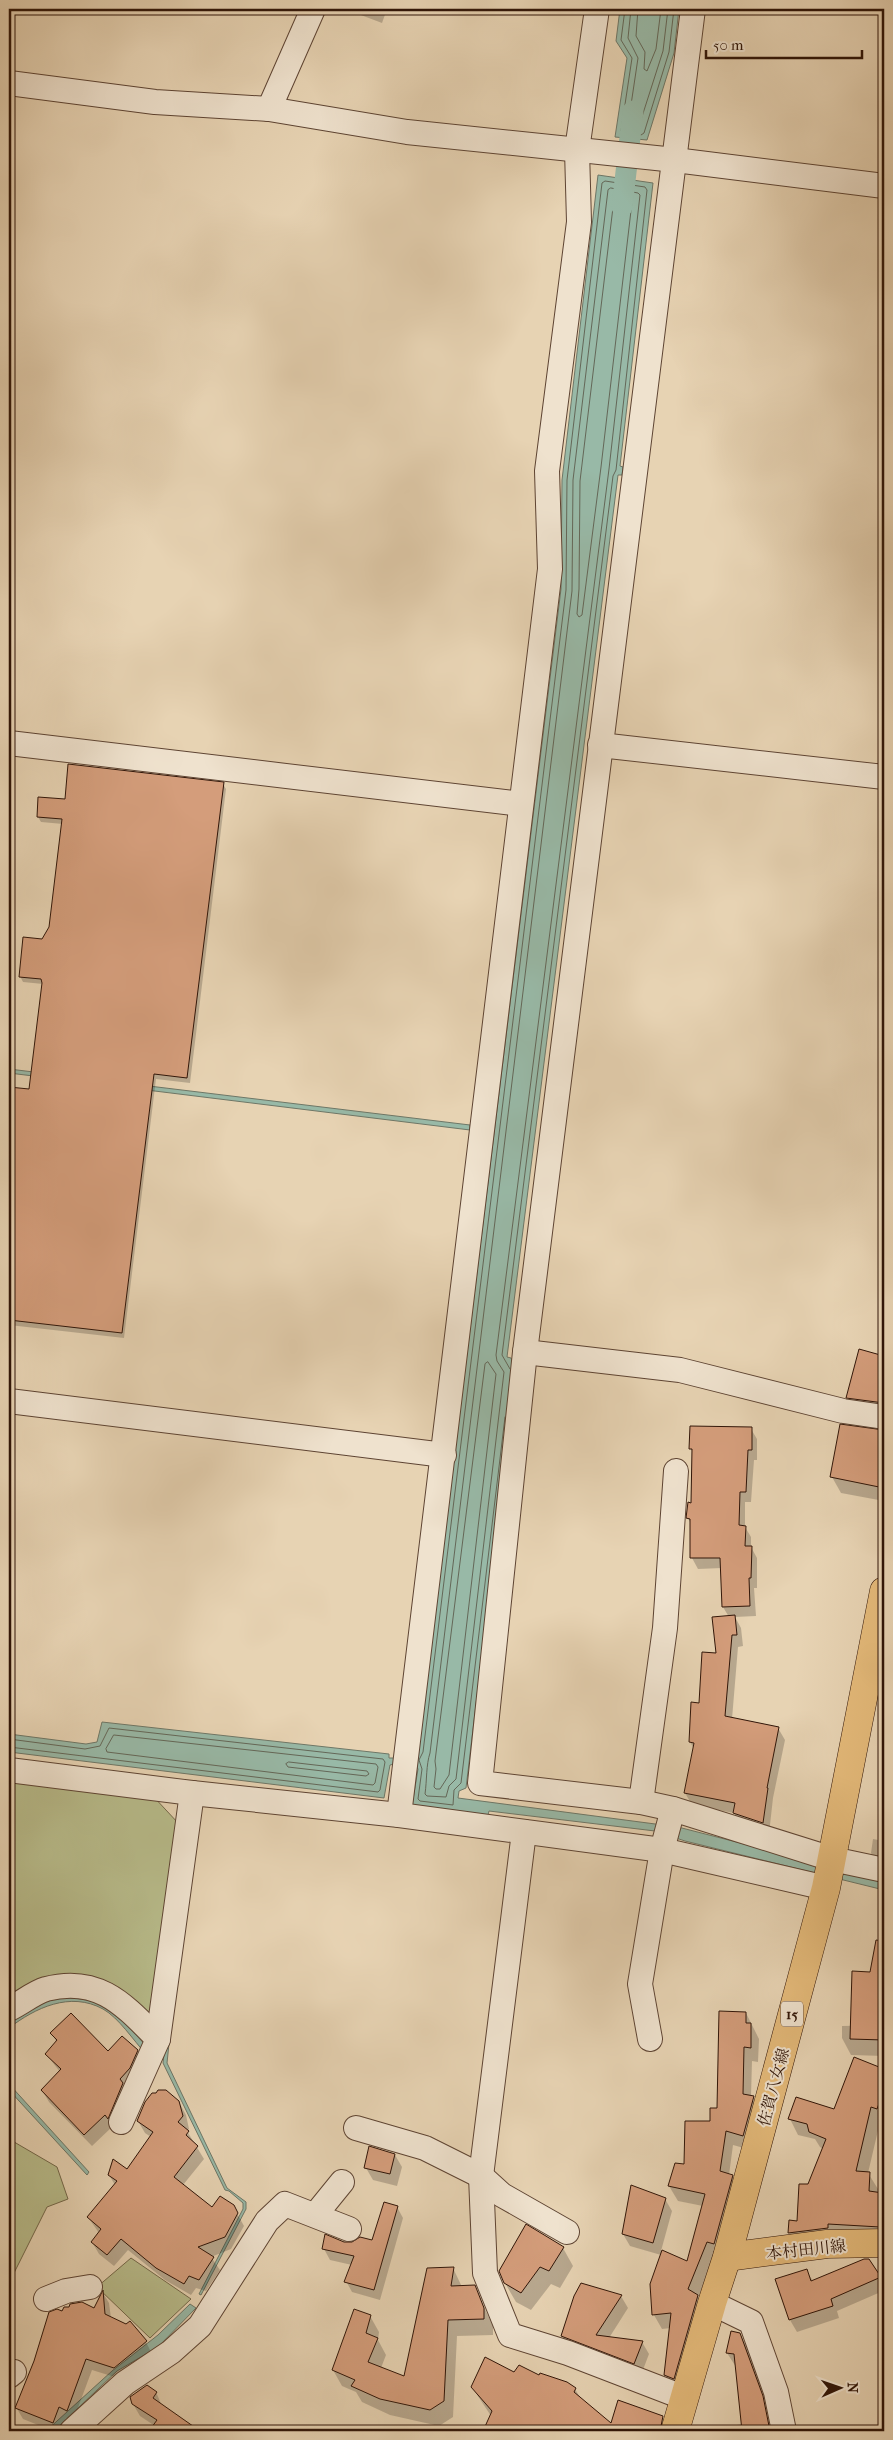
<svg xmlns="http://www.w3.org/2000/svg" width="893" height="2440" font-family="'IM FELL French Canon','Noto Serif JP',serif">
	<style>
		.green { fill: #b8bc8b; stroke: #74684a }
		.water { fill: #98b9a7; stroke: #6e7767 }
		.shadow { fill: #0003 }
		.lines { fill: none; stroke-linecap: round; stroke-linejoin: round }
		.shore { stroke: #646758; stroke-width: 1 }
		.canal { stroke: #98b9a7; stroke-width: 21 }
		.building { fill: #d49d7b; stroke: #301508 }
		.minor-casing { stroke: #5e4433; stroke-width: 26 }
		.major-casing { stroke: #301508; stroke-width: 29 }
		.minor { stroke: #efe2ce; stroke-width: 24 }
		.major { stroke: #e4ba7a; stroke-width: 28 }
		.labels { text-anchor: middle; stroke-width: 4; stroke-linejoin: round; paint-order: stroke }
		.shield { fill: #efe2ce; stroke: #695243; stroke-width: 1 }
		.shield-label { font-size: 15px; font-weight: bold; fill: #301508 }
		.street-label { font-size: 16px; fill: #301508; stroke: #efe2ce }
	</style>
	<rect width="100%" height="100%" fill="#e7d3b3"/>
	<filter id="stains"><feTurbulence type="fractalNoise" baseFrequency=".004" numOctaves="4"/><feColorMatrix values="0 0 0 0 .2 0 0 0 0 .09 0 0 0 0 .02 0 0 0 .5 -.17"/></filter>
	<radialGradient id="worn" r=".72"><stop offset=".6" stop-color="#630" stop-opacity="0"/><stop offset="1" stop-color="#630" stop-opacity=".3"/></radialGradient>
	<g class="green">
		<path d="M9 1776 152 1795 179 1824 157 2013 147 2017 107 1988 9 2004Z"/>
		<path d="M9 2139 57 2167 68 2199 47 2207 9 2283Z"/>
		<path d="M131 2258 191 2299 150 2338 97 2287Z"/>
	</g>
	<g class="water">
		<path d="M620 9H679L674 53 647 140 615 137 627 58 616 41Z"/>
		<path d="M598 175 653 183 620 466 623 467 622 475H618L507 1357 511 1358 516 1370 466 1788 459 1791 458 1798 678 1827 884 1880V1890L685 1841 655 1831 489 1811 488 1815 412 1806 418 1769 413 1760 418 1752 561 589 562 480Z"/>
		<path d="M9 1069 470 1125V1130L9 1073Z"/>
		<path d="M102 1722 389 1754V1758H394V1764L390 1765 384 1798 9 1752V1734L86 1744 97 1742Z"/>
		<path d="M193 1812 167 2063 227 2188 246 2202V2209L201 2295 199 2294 243 2209V2203L229 2191 225 2190 163 2063Z"/>
		<path d="M58 1998C107 1996 118 2016 149 2049L146 2054C133 2040 119 2018 103 2009 70 1991 35 2008 9 2028V2022L32 2006Z"/>
		<path d="M9 2084 89 2172 87 2175 9 2090Z"/>
		<path d="M190 2304 196 2308 158 2347 117 2371 57 2428 53 2431H46L112 2371 158 2335Z"/>
	</g>
	<g class="shadow">
		<path d="M345 9H387L382 23Z"/>
		<path d="M223 784 226 789 190 1083 156 1079 124 1338 9 1325V1088L30 1091 43 984 23 982 20 976 50 927 63 824 41 822 38 817 66 800Z"/>
		<path d="M860 1351 884 1357V1415L855 1410 848 1397Z"/>
		<path d="M751 1429 757 1439V1460H754L751 1502H745V1527L751 1537V1547L757 1558V1588H754L756 1616 735 1617 741 1628 743 1646 738 1647 732 1719 778 1728 785 1740 773 1798 769 1834 741 1825 734 1813 692 1805 685 1793 694 1749 690 1742 729 1617 723 1607 722 1568 698 1569 692 1558 691 1524 688 1518 692 1504 694 1454 690 1448Z"/>
		<path d="M882 1432H884V1501L841 1493 832 1477Z"/>
		<path d="M873 1839 884 1841V1866L878 1865 871 1853Z"/>
		<path d="M877 1943 884 1945V2011L861 2013Z"/>
		<path d="M746 2013 759 2039 758 2062 752 2061 751 2097 762 2112 751 2150 733 2145 729 2175 732 2176 740 2191 698 2298 706 2311 674 2390 665 2375 671 2328 662 2329 654 2315 661 2255 630 2246 623 2234 665 2199 672 2211 661 2251 688 2262 703 2206 678 2201 669 2186 676 2164 685 2166 718 2109Z"/>
		<path d="M884 2025V2056L851 2055 842 2038V2026Z"/>
		<path d="M52 2034 108 2052 137 2051 144 2063 112 2127 92 2146 49 2102 42 2090 60 2072 47 2055 57 2043Z"/>
		<path d="M855 2059 884 2070V2123L880 2122 868 2173 878 2189V2193L882 2194 884 2197V2242L798 2248 789 2233 790 2222H798L823 2149 820 2147 815 2139 798 2135 790 2119 835 2111Z"/>
		<path d="M179 2102 186 2115 189 2129 187 2131 204 2159 183 2185 212 2209 233 2206 244 2226 231 2249 211 2257 220 2270 206 2291 196 2288 191 2295 165 2280 128 2250 114 2266 99 2254 92 2242 99 2233 88 2217 115 2185 109 2175 127 2171 151 2137 145 2133 138 2121Z"/>
		<path d="M395 2155 402 2167 397 2186 373 2180 366 2168Z"/>
		<path d="M397 2207 403 2218 380 2300 352 2292 346 2281 352 2265 330 2260 324 2249 344 2243 373 2242Z"/>
		<path d="M563 2248 573 2266 560 2288 551 2284 531 2310 516 2302 505 2283Z"/>
		<path d="M453 2268 462 2287 474 2286 493 2326V2335L457 2336 453 2417 439 2426 390 2415 362 2402 356 2392 342 2386 333 2370 370 2316 379 2332 378 2340 386 2355 381 2368 405 2378Z"/>
		<path d="M806 2270 813 2281 876 2272 884 2285 883 2291 837 2311 839 2318 797 2332 790 2320 777 2280Z"/>
		<path d="M103 2293 109 2303 111 2318 146 2342 152 2354 121 2379 92 2370 73 2421 66 2418 60 2431H53L23 2419 16 2407 62 2313 95 2310Z"/>
		<path d="M621 2296 628 2308 609 2338 642 2342 649 2354 641 2375 569 2349 562 2336Z"/>
		<path d="M740 2334 748 2349 770 2411 775 2431H731L730 2426 743 2424 736 2367 727 2353Z"/>
		<path d="M514 2374 539 2377 575 2389 581 2399 612 2425 662 2417 671 2431H484L491 2416 472 2387Z"/>
		<path d="M156 2392 162 2406 201 2431H151L155 2426 140 2416 133 2404Z"/>
	</g>
	<g class="lines">
		<g class="shore">
			<path d="M625 9 621 40 632 58 621 131 641 135 644 133 669 52 674 9"/>
			<path d="M631 9 628 38 638 58 628 125 637 128 639 126 663 51 668 9"/>
			<path d="M638 9 636 36 645 52 644 69 647 71 656 49 661 9"/>
			<path d="M611 188 638 193 640 195 609 469 496 1355 497 1361 504 1372 456 1779 449 1786 446 1797 427 1796 425 1794C427 1780 426 1765 430 1753L572 591 573 480 608 190Z"/>
			<path d="M617 197 630 199 632 202 601 467 582 615 579 617 577 614 579 589 580 481 614 199Z"/>
			<path d="M488 1362 496 1374 449 1775 440 1789H436L434 1787 436 1769 435 1761 485 1364Z"/>
			<path d="M505 1417 461 1783 454 1790 453 1805 420 1801 418 1799 422 1769 419 1760 423 1752 566 590 567 480 602 183 605 181 645 187 647 190 616 470 613 476 502 1355 510 1369"/>
			<path d="M114 1735 376 1764 378 1767 375 1783 373 1785 107 1752 106 1749Z"/>
			<path d="M9 1739 85 1749 100 1746 109 1728 383 1759 385 1762 380 1790 378 1792 9 1747"/>
			<path d="M289 1762 367 1771 369 1774 366 1776 288 1767 286 1764Z"/>
		</g>
		<path class="canal" d="M622 207 633 111"/>
	</g>
	<g class="building">
		<path d="M68 764 224 782 187 1078 154 1074 122 1333 9 1320V1087L29 1089 42 983 41 979 19 977 23 937 42 939 49 927 62 819 37 817 38 797 65 799Z"/>
		<path d="M859 1349 884 1356V1403L846 1398Z"/>
		<path d="M840 1424 884 1430V1488L830 1477Z"/>
		<path d="M690 1426 752 1427V1450H748L746 1492H740L739 1525 746 1526 745 1546H752L751 1578H749L750 1606 722 1607 720 1558H690V1519L686 1518 688 1502 691 1503 692 1449H689Z"/>
		<path d="M735 1615 737 1635H732L725 1716 779 1727 767 1788H768L763 1823 733 1813 735 1803 684 1793 694 1743 689 1742 691 1702 699 1703 702 1652 716 1653 712 1617Z"/>
		<path d="M876 1940 884 1941V2040L850 2039 852 1971 870 1972Z"/>
		<path d="M719 2011 746 2012V2023H751V2048L744 2047 743 2094 754 2096 743 2136 726 2131 720 2171 733 2175 714 2244 707 2242 688 2289 698 2295 674 2379 664 2375 671 2313 652 2315 650 2284 662 2250 687 2261 705 2194 668 2186 675 2163 684 2164 685 2121H710V2108H717Z"/>
		<path d="M71 2013 108 2051 122 2036 138 2050 130 2068 120 2079 123 2083 108 2119 105 2115 84 2135 41 2090 61 2069 45 2054 57 2040 50 2033Z"/>
		<path d="M854 2057 884 2069V2090L877 2109 871 2107 856 2171 870 2172 869 2191 883 2193 880 2227 828 2224V2228L788 2233 789 2220 797 2221 799 2184H808L826 2139 809 2132 807 2124 788 2119 796 2097 834 2109Z"/>
		<path d="M158 2090H166L179 2101 183 2116 178 2122 189 2131 186 2135 198 2146 174 2177 212 2207 220 2196 234 2205 238 2213 225 2237 198 2247 214 2257 199 2280 189 2276 184 2284 156 2268 121 2239 107 2255 91 2242 101 2229 87 2217 117 2181 108 2175 113 2159 127 2169 153 2132 137 2121 145 2102 152 2093H156Z"/>
		<path d="M369 2146 395 2154 390 2174 364 2168Z"/>
		<path d="M631 2185 666 2198 653 2243 622 2234Z"/>
		<path d="M384 2202 398 2206 374 2290 344 2282 354 2256 322 2249 325 2234 344 2242H352L360 2237 372 2240Z"/>
		<path d="M526 2224 564 2247 549 2271 540 2267 521 2293 504 2283 499 2271Z"/>
		<path d="M864 2259H869L881 2277 831 2299 833 2306 789 2320 775 2279 807 2269 811 2281Z"/>
		<path d="M454 2267 451 2286 475 2285 484 2308V2319L448 2320 444 2401 430 2410 380 2399 351 2386 355 2380 332 2370 354 2309 371 2315 366 2333 378 2338 368 2362 404 2376 427 2268Z"/>
		<path d="M581 2283 622 2295 596 2335 643 2341 634 2364 561 2336 574 2296Z"/>
		<path d="M103 2290 105 2314 126 2324 130 2321 147 2341 114 2368 86 2359 67 2411 59 2407 53 2423 15 2408 34 2361 49 2312 57 2309 62 2311 64 2307H69L70 2304 82 2302 94 2308Z"/>
		<path d="M731 2331 740 2333 763 2396 770 2431H742L734 2354 726 2353Z"/>
		<path d="M485 2357 514 2372 519 2365 539 2375 540 2373 567 2382 576 2388 574 2392 611 2423 618 2400 663 2416 660 2431H483L492 2411 471 2387Z"/>
		<path d="M147 2385 157 2392 153 2398 200 2431H149L157 2420 132 2404 130 2397Z"/>
	</g>
	<g class="lines">
		<g class="minor-casing">
			<g id="minor">
				<path d="M693 9 525 1352 480 1783 641 1802 673 1809 832 1859 884 1870"/>
				<path d="M9 83 155 102 269 109 407 132 675 160 884 186"/>
				<path d="M269 109 313 9"/>
				<path d="M9 743 521 804"/>
				<path d="M600 745 884 777"/>
				<path d="M525 1352 680 1370 843 1411 884 1417"/>
				<path d="M9 1401 444 1455"/>
				<path d="M9 1770 192 1793 399 1815 662 1850 826 1888"/>
				<path d="M641 1802 665 1628 676 1471"/>
				<path d="M399 1815 550 569 547 471 579 222 577 150 597 9"/>
				<path d="M524 1832 481 2176 485 2273 510 2335 568 2353 685 2398"/>
				<path d="M9 2009C22 2003 33 1993 46 1989 99 1975 125 2006 158 2039"/>
				<path d="M650 2039 640 1984 662 1850 673 1809"/>
				<path d="M121 2122 158 2039 192 1793"/>
				<path d="M356 2128 425 2148 481 2176 502 2195 567 2232"/>
				<path d="M316 2214 342 2182"/>
				<path d="M46 2299 66 2291 90 2287"/>
				<path d="M712 2303 751 2322 776 2392 784 2431"/>
				<path d="M9 2376 14 2372"/>
				<path d="M72 2431 125 2383 171 2352 200 2326 267 2221 285 2204 349 2229"/>
			</g>
		</g>
		<g class="major-casing">
			<g id="major">
				<path d="M727 2257 827 2244 884 2243"/>
				<path d="M675 2431 712 2303 727 2257 826 1888 884 1591"/>
			</g>
		</g>
		<use href="#minor" class="minor"/>
		<use href="#major" class="major"/>
	</g>
	<g class="labels">
		<rect class="shield" x="781" y="2001.5" width="22" height="25" rx="4"/>
		<g class="shield-label">
			<text x="792" y="2019">15</text>
		</g>
		<g class="street-label">
			<text transform="translate(773 2087) rotate(-75)" y="6">佐賀八女線</text>
			<text transform="translate(806 2249) rotate(-6)" y="6">本村田川線</text>
		</g>
	</g>
	<rect width="893" height="2440" fill="none" stroke="#e7d3b3" stroke-width="30"/>
	<rect x="10" y="10" width="873" height="2420" fill="none" stroke="#301508" stroke-width="2.5"/>
	<rect x="15" y="15" width="863" height="2410" fill="none" stroke="#301508"/>
	<g transform="translate(840 2388) rotate(88)" stroke="#efe2ce" stroke-width="4" paint-order="stroke">
	<path d="M0-4L9 19L0 12L-9 19Z" fill="#301508"/>
	<text y="-8" font-size="14" font-weight="bold" text-anchor="middle" fill="#301508">N</text>
	</g>
	<path d="M706 50v8h156v-8" fill="none" stroke="#301508" stroke-width="2.5"/>
	<text x="713" y="50" font-size="15" fill="#301508" stroke="#efe2ce" stroke-width="4" paint-order="stroke">50 m</text>
	<rect width="100%" height="100%" filter="url(#stains)"/>
	<rect width="100%" height="100%" fill="url(#worn)"/>
</svg>
